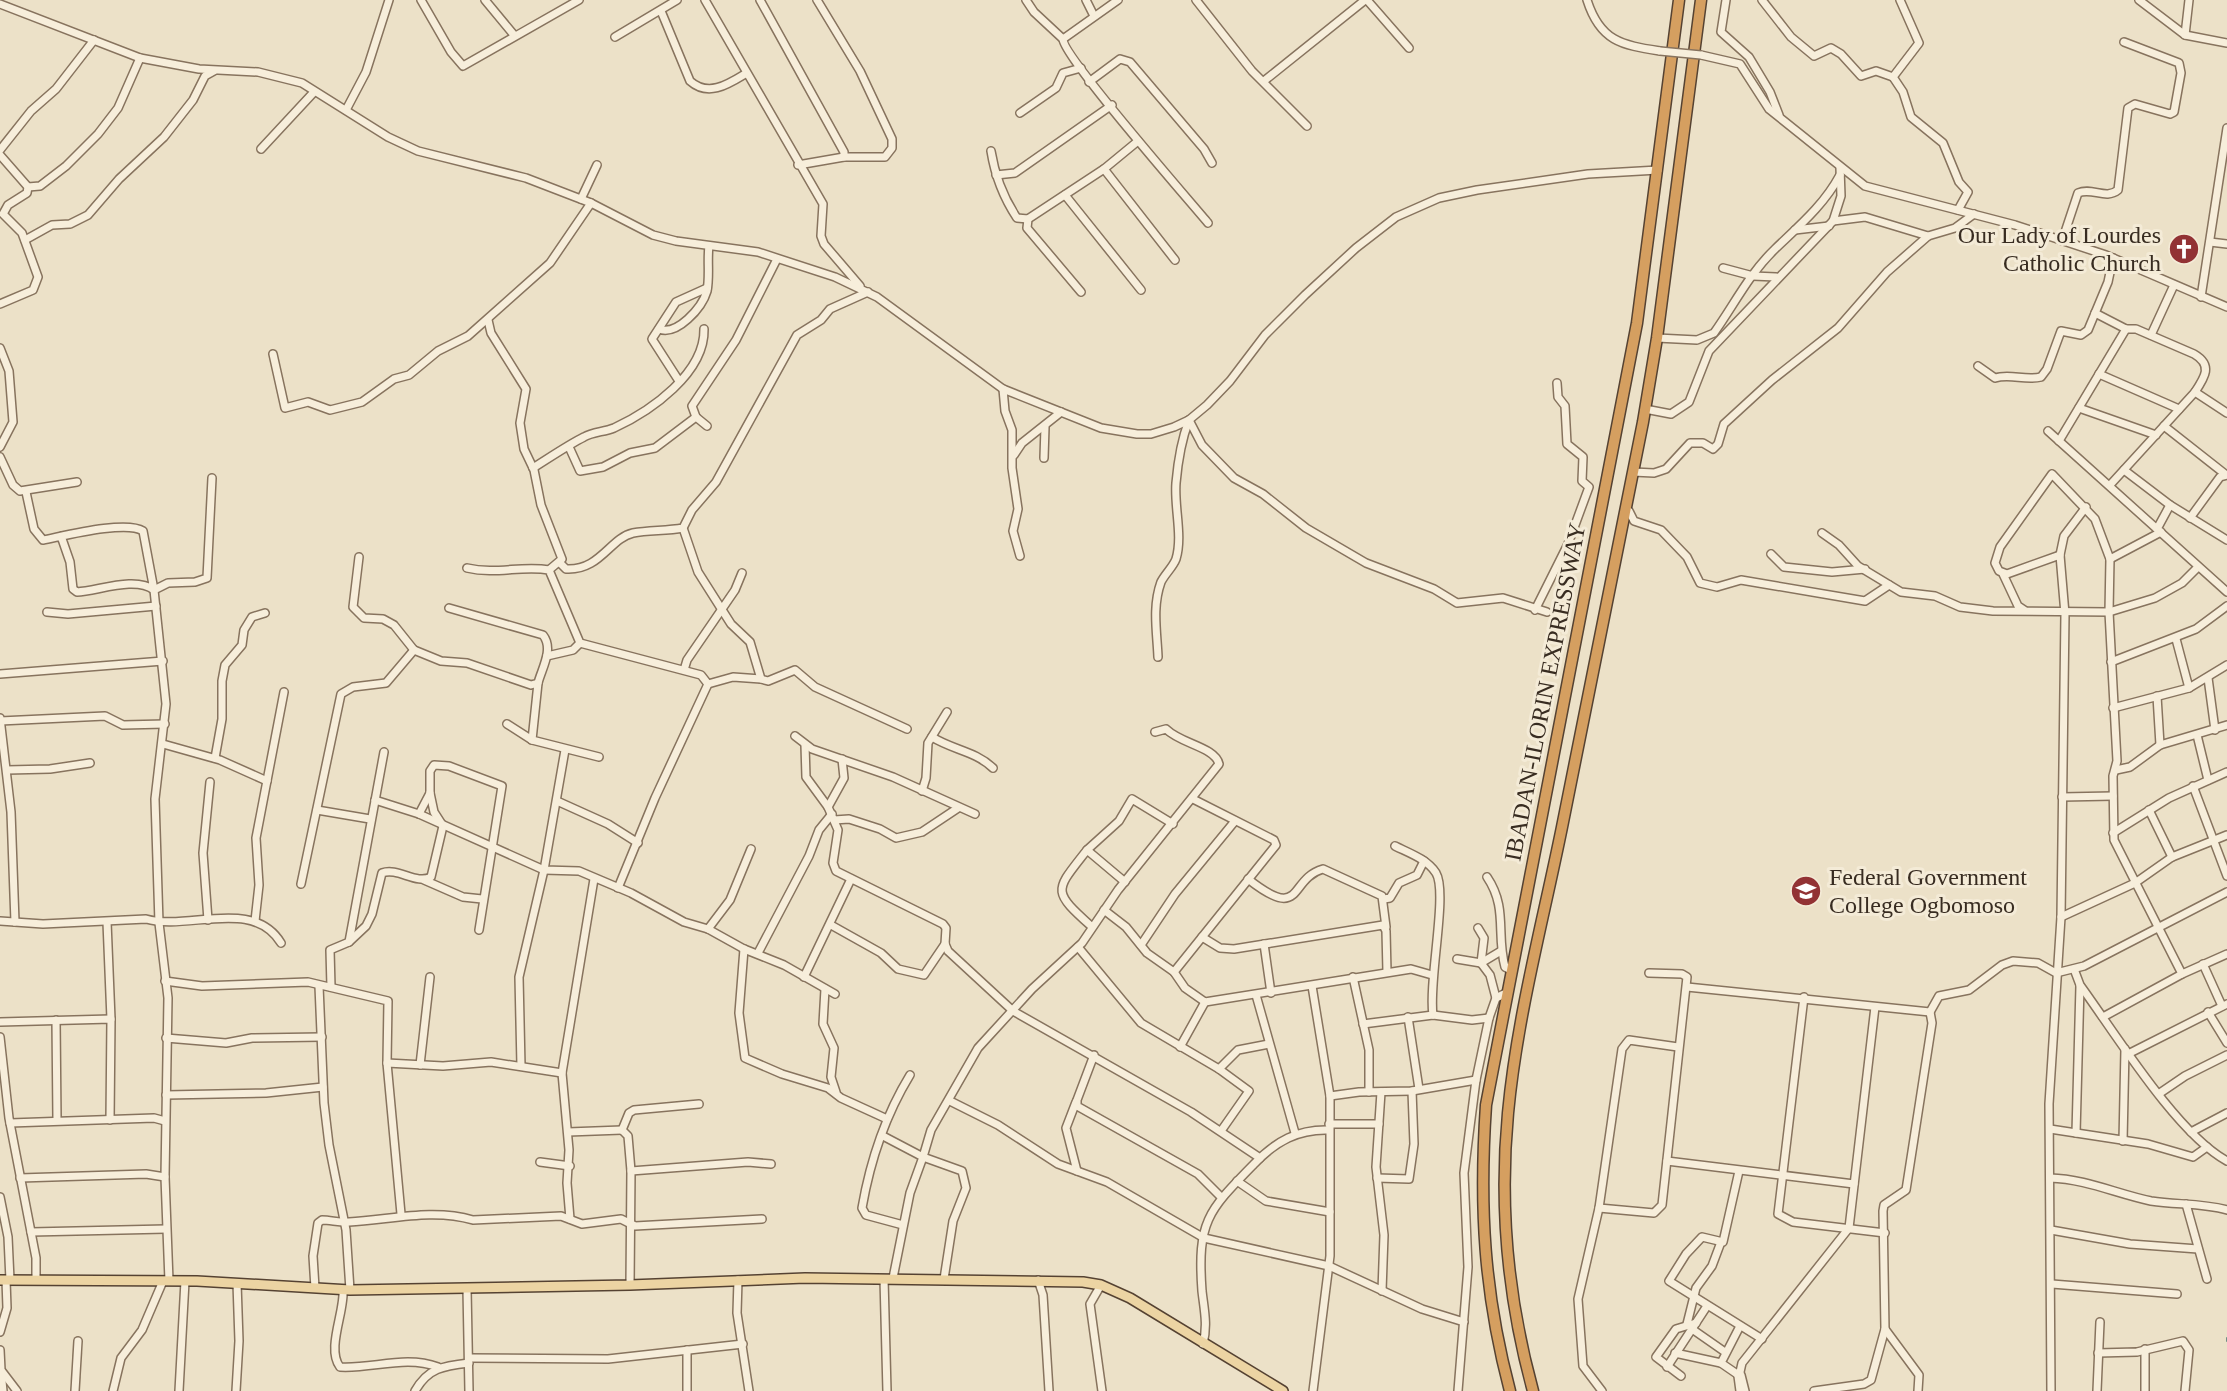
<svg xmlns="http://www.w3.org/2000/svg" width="2227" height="1391" font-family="Georgia,serif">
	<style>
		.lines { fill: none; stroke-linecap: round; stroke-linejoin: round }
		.stream { stroke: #708e86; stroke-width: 2 }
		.minor-casing { stroke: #87735e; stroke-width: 10 }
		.major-casing { stroke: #554232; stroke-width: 12 }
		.highway-casing { stroke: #554232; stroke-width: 13 }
		.minor { stroke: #f7eedb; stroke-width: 7 }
		.major { stroke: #ecd4a3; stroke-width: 9 }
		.highway { stroke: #d59f60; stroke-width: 10 }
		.minor-bridge-casing { stroke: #87735e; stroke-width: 10; stroke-linecap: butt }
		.minor-bridge { stroke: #f7eedb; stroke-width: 7 }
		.labels { text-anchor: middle; stroke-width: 6; stroke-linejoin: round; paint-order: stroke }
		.poi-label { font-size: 24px; fill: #382c21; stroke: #f4ebd7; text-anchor: end }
		.street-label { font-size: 24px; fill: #382c21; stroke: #f4ebd7 }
	</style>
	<rect width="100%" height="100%" fill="#ece1c8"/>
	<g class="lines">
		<path class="stream" d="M2227 1338V1341"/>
		<g class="minor-casing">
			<g id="minor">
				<path d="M421 0 451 52 463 66 579 0"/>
				<path d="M485 0 514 35"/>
				<path d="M705 0 823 204 821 236 824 244 860 286"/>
				<path d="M760 0 844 152V157"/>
				<path d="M1026 0 1034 12 1063 39C1062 55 1188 199 1208 223"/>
				<path d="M1086 0 1094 16"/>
				<path d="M1196 0 1252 71 1307 126"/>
				<path d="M1367 0 1409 48"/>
				<path d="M1587 0C1600 41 1621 45 1660 51"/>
				<path d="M1726 0 1721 32 1749 57 1770 92 1779 115"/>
				<path d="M1762 0 1791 37 1814 56 1831 48 1841 54 1861 76 1876 71 1893 77"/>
				<path d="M1900 0 1919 43 1893 77 1903 92 1911 117 1943 143 1959 182 1968 192 1958 210"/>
				<path d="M2139 0 2185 35 2227 43"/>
				<path d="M0 4 140 58 199 69 258 72 302 83 388 137 418 151 526 178 591 203 653 235 676 241 758 252 835 277 877 297 1003 389 1101 428 1137 434H1151L1174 427 1189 420 1207 405 1230 381 1265 335 1305 295 1356 248 1396 217 1439 198 1477 190 1588 174 1658 170"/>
				<path d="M661 11 690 81C708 97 727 85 745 74"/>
				<path d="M2185 35 2189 0"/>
				<path d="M615 37 677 0"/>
				<path d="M1063 39 1118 0"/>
				<path d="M1701 55 1740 64 1769 109 1865 186 2015 225 2106 255 2227 307"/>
				<path d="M1264 81 1365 0"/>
				<path d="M1089 82 1120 59 1130 62 1204 149 1212 163"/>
				<path d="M346 110 366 72 389 0"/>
				<path d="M1020 113 1056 88 1063 73 1081 68"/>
				<path d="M261 149 314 92"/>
				<path d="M0 150 31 111 56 89 94 40"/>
				<path d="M991 151C995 176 1003 197 1017 218L1028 219"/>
				<path d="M0 155 28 187 27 193 8 205 3 214 22 233 38 277 33 290 0 304"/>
				<path d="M798 165 844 157H885L892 148V139L860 71 817 0"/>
				<path d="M1104 169 1175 260"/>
				<path d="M996 175 1015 173 1112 105"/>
				<path d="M28 187 40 186 66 166 98 134 118 108 140 58"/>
				<path d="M1065 195 1141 290"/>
				<path d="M581 199 597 165"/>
				<path d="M1833 221 1865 217 1928 236"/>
				<path d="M1795 230 1829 226"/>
				<path d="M25 240 52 225 70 224 88 215 119 179 164 137 193 100 205 76 214 71"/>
				<path d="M2062 241 2078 193C2092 187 2106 200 2118 190L2128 108 2135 104 2170 114 2174 112 2181 73 2179 63 2124 42"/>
				<path d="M2210 242 2227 244"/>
				<path d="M1723 268 1753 276 1776 277"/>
				<path d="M1081 292 1027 228 1028 219 1104 169 1138 141"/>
				<path d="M2201 297 2227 128"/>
				<path d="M2095 313 2126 329H2136L2194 354C2213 365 2205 377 2195 392L2110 485"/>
				<path d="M488 320 491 333 526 389 520 423 524 449 534 470 541 505 562 559 549 570"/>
				<path d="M659 329C677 336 702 308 707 291 710 276 707 260 709 246"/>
				<path d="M2151 335 2174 285"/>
				<path d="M1657 338 1697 340 1714 333C1734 305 1749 274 1775 249 1799 226 1824 205 1840 175"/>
				<path d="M0 348 9 371 13 422 0 447"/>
				<path d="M273 354 285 408 308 402 330 410 362 402 394 379 409 375 438 351 468 336 550 263 591 203"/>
				<path d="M1978 366 1995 378C2010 373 2025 381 2041 377L2047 369 2061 331 2081 335 2088 330 2108 282 2113 258"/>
				<path d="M2099 374 2179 409"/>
				<path d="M679 381 652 339 676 302 707 288"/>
				<path d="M1003 389 1005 411 1012 430V468L1018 509 1013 531 1020 556"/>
				<path d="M2195 392 2227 413"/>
				<path d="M2079 408 2156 435"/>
				<path d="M1645 409 1671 414 1689 402 1709 351 1833 221 1841 196 1840 168"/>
				<path d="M696 417 692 406 736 340 777 259"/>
				<path d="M1189 420 1202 445 1234 478 1263 494 1306 528 1366 563 1434 589 1457 603 1503 598 1547 612"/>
				<path d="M2164 426 2225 474"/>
				<path d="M2048 431 2227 592"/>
				<path d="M2059 441 2126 329"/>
				<path d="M570 449 580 471 603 467 630 453 655 448 696 417 707 426"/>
				<path d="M1014 455 1022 443 1061 412"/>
				<path d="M0 457 13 485 20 491 77 482"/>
				<path d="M1044 458 1045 427"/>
				<path d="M533 468C549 458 568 445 584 437 593 432 604 432 614 428 651 411 705 373 704 329"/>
				<path d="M2124 470 2170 505 2227 540"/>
				<path d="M1633 472 1654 473 1666 469 1690 443H1703L1713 449 1718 444 1724 424 1772 380 1838 328 1887 272 1928 236 1955 228 1974 214"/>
				<path d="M26 492 34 529 43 540C64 536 126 520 143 531L154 590C135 576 98 591 77 592L73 589 70 562 61 536"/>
				<path d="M1625 510 1629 511 1634 521 1661 530 1687 557 1700 583 1717 587 1741 580 1865 601 1889 585"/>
				<path d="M2190 518 2220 477 2227 475"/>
				<path d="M683 528 698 572 731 624 750 642 761 679 768 681 795 670 815 687 907 729"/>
				<path d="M2157 529 2170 505"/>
				<path d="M1822 533 1839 545 1858 566 1901 592 1935 596 1960 607 1993 611 2109 612 2155 598 2182 583 2198 567"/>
				<path d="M1771 554 1784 567 1832 572 1865 569"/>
				<path d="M2060 555 2007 574 1999 571 1995 563 2000 547 2052 474 2095 519 2110 559 2109 612 2117 761 2113 776 2114 840 2182 974"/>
				<path d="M359 557 353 607 364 618 383 619 394 625 414 650"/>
				<path d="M2110 559 2161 532"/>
				<path d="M560 563 566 569C600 571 610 538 633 533 649 530 666 531 683 528L692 510 716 482 797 335 821 320 830 309 868 292"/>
				<path d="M467 568C496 575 522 565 549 570L580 643 701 675 708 684 655 798 618 888"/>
				<path d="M2003 574 2018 606 2024 610"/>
				<path d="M1535 610 1568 544 1589 487 1582 481 1583 457 1567 444 1565 406 1558 397 1557 383"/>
				<path d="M47 612 68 614 156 606"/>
				<path d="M2176 639 2189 688 2227 665"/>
				<path d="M547 656 573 650 580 643"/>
				<path d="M1158 657C1157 632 1152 607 1161 582 1165 574 1173 567 1176 559 1183 536 1174 507 1176 483 1178 460 1181 441 1189 420"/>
				<path d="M2111 662 2196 629 2227 606"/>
				<path d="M684 670 687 660 735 590 742 573"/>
				<path d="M0 674 163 661"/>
				<path d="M2208 678 2215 730"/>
				<path d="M538 683 532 740 599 757"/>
				<path d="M708 684 733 677 761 679"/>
				<path d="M2157 696 2160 745"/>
				<path d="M2113 708 2189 688"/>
				<path d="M0 718 11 812 15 922"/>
				<path d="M0 721 105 716 123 725 165 724"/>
				<path d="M507 724 532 740"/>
				<path d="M2197 735 2208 780"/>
				<path d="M795 736 812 749 893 777 975 814"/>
				<path d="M932 737C953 750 975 751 993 768"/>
				<path d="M163 744 220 760 267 781"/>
				<path d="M805 745 806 777 828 807"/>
				<path d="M215 758 222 719V681L225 665 242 645 244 630 252 617 265 613"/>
				<path d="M842 759 844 778 828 807 838 830 833 863 836 871 943 924 946 928 945 944 948 951 1013 1011 1191 1112 1260 1158"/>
				<path d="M7 770 50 769 90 763"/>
				<path d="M2116 770 2130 767 2160 745 2227 725"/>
				<path d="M2193 786 2227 876"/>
				<path d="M922 791 926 778 928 743 947 712"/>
				<path d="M2062 797 2113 796"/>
				<path d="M375 800 419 814 544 870 579 871 631 893 684 922 708 929 744 949 784 965 835 994"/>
				<path d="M557 801 608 824 638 843"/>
				<path d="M317 810 370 819"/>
				<path d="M2149 810 2172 857"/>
				<path d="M419 814 430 793V771L434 765 449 766 502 786 479 930"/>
				<path d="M834 820 849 819 880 829 896 838 922 832 958 808"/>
				<path d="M2113 833 2169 798 2227 772"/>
				<path d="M1395 846C1409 853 1427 859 1436 873 1448 893 1428 982 1433 1015"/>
				<path d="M1087 850 1119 821 1132 799 1173 824"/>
				<path d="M1487 877C1508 908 1496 934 1505 967L1511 970"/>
				<path d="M1248 879C1304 923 1288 879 1323 869L1382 896 1386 927"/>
				<path d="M424 880 463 897 482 899"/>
				<path d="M301 884 341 694 353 687 386 683 414 650 441 661 467 663 531 685 538 683C542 668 554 649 543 635L449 608"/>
				<path d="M1384 899 1390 898 1399 883 1417 875 1424 861"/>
				<path d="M1104 910 1126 927 1147 953 1174 972 1185 988 1205 1002 1411 969 1432 975"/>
				<path d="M2061 917 2135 883 2172 857 2227 835"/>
				<path d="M208 920 203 853 210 782"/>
				<path d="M0 921 43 924 146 919C188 931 253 897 281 943"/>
				<path d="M255 921 259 885 256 838 284 692"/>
				<path d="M107 922 111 1019"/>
				<path d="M831 925 881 953 898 969 924 975 945 944"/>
				<path d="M1091 926C1051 890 1055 891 1087 850L1125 882"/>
				<path d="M1478 928 1484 938 1481 963 1490 975 1496 998"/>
				<path d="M708 929 730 900 751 849"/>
				<path d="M1202 937 1220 948 1234 949 1383 925 1386 931 1387 972"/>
				<path d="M349 942 366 926 372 914 382 873C398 867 416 885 431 877L443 826 434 812 430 793"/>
				<path d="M1264 944 1271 993"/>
				<path d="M1141 945 1175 894 1235 821"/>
				<path d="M1078 947 1141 1023 1219 1069 1249 1091 1221 1131"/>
				<path d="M744 949 739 1013 745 1058 782 1074 828 1088 841 1098 887 1119"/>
				<path d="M758 953 809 856 819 830 832 814"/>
				<path d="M1457 959 1481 963 1501 951"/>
				<path d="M2203 964 2222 1006"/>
				<path d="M2074 969 2080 985C2115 1033 2177 1134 2227 1161"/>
				<path d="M1174 972 1276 845 1274 840 1193 799"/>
				<path d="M804 977 851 879"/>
				<path d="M1353 977 1369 1050V1092"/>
				<path d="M165 981 202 986 308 982 388 1001 387 1063 401 1214"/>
				<path d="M319 986 324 1103 329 1145 346 1230 350 1290"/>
				<path d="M1312 986 1330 1096V1256L1313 1391"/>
				<path d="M331 987 330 950 349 942 384 752"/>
				<path d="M1687 987 1930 1012 1939 996 1969 990 2002 965 2013 961 2038 963 2056 973 2084 966 2227 892"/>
				<path d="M825 989 823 1024 834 1048 831 1077 836 1092"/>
				<path d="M1256 995 1295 1133"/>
				<path d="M1804 997 1778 1214 1793 1222 1885 1233"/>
				<path d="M2208 1012 2227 1043"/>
				<path d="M1408 1017 1419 1089"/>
				<path d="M2103 1017 2182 974 2227 954"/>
				<path d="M56 1020 57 1120"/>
				<path d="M0 1022 111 1019 110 1120"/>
				<path d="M1363 1024 1433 1015 1472 1020 1489 1018"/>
				<path d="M0 1037 9 1118 36 1258V1280"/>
				<path d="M166 1038 226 1043 252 1038 322 1037"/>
				<path d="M1180 1047 1205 1002"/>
				<path d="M2130 1053 2227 1004"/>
				<path d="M1094 1055 1077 1100V1106L1198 1174 1221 1197"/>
				<path d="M387 1063 443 1066 491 1062 562 1073"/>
				<path d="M420 1065 430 977"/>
				<path d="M521 1066 519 977 544 870 565 750"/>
				<path d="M1219 1069 1238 1050 1269 1044"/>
				<path d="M1381 1092 1376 1167 1384 1235 1382 1291"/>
				<path d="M2160 1093 2185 1076 2227 1055"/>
				<path d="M166 1095 266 1093 323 1087"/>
				<path d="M1330 1096 1359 1092 1412 1091 1476 1080"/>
				<path d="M950 1101 998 1125 1058 1164 1107 1182 1204 1238 1329 1266 1422 1309 1464 1322"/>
				<path d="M1076 1102 1066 1128 1077 1171"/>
				<path d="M10 1123 154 1118 165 1121"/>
				<path d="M1329 1124H1379"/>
				<path d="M2050 1129 2148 1144 2193 1157 2207 1147"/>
				<path d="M622 1130 628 1136 631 1171 630 1285"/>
				<path d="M622 1130 629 1113 634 1110 699 1104"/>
				<path d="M568 1132 622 1130"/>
				<path d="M2191 1132 2227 1113"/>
				<path d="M2076 1133 2080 986"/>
				<path d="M883 1136 923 1157 910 1193 893 1278"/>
				<path d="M2123 1141 2125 1049"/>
				<path d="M1667 1161 1854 1184"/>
				<path d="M540 1162 570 1166"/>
				<path d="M631 1171 748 1162 771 1164"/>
				<path d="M1739 1171 1723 1242 1702 1237 1686 1254 1669 1281 1762 1339"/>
				<path d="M20 1178 146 1174 165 1177"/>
				<path d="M1377 1178 1409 1179 1414 1144 1412 1091"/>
				<path d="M2050 1178C2086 1179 2117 1194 2151 1201 2177 1205 2202 1203 2227 1210"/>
				<path d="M1237 1181 1266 1201 1330 1212"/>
				<path d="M0 1197 8 1237 10 1280"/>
				<path d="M2186 1204 2207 1279"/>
				<path d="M1599 1208 1654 1213 1662 1205 1687 977 1682 974 1649 973"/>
				<path d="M570 1219 567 1183 569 1150 562 1073 594 879"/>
				<path d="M903 1225 866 1215 862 1208C870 1162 885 1116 910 1075"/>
				<path d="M2051 1230 2130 1244 2198 1249"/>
				<path d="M31 1232 166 1229"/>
				<path d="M884 1279 887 1391"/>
				<path d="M944 1279 953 1221 966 1188 962 1171 923 1157 931 1130 978 1048 1032 989 1082 943 1118 890 1219 764C1215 747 1181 744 1166 729L1155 732"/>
				<path d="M738 1280 737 1313 749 1391"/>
				<path d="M1038 1280 1043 1295 1049 1391"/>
				<path d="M169 1281 165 1177 168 998 159 923 155 799 166 704 154 590 168 583 195 582 207 578 212 478"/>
				<path d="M2052 1284 2177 1294"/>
				<path d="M1101 1285 1090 1304 1102 1391"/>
				<path d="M315 1288 313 1256 318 1223 322 1220C331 1220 340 1223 349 1222 390 1220 432 1208 473 1220L561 1216 582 1224 621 1219 635 1226 762 1219"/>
				<path d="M467 1289 469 1391"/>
				<path d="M343 1290C345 1311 326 1349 340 1367 373 1369 405 1355 438 1367"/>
				<path d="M1687 1324 1696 1288 1712 1266 1721 1242"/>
				<path d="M1692 1329 1725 1352"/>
				<path d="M0 1332 7 1308 6 1280"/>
				<path d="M1203 1344C1208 1325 1204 1309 1202 1291 1197 1221 1208 1211 1254 1164 1276 1141 1298 1129 1329 1130"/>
				<path d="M0 1350 1 1370 17 1391"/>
				<path d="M687 1350V1391"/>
				<path d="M1675 1353 1721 1363"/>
				<path d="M2098 1353 2137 1352 2183 1341 2189 1350 2185 1391"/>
				<path d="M469 1358 608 1359 743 1344"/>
				<path d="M1667 1367 1707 1306"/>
				<path d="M1 1371 3 1391"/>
				<path d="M1740 1372 1742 1363 1849 1228 1875 1007"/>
				<path d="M1737 1374 1721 1363 1740 1326"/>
				<path d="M1741 1375 1745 1391"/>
				<path d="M1681 1376 1656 1357 1676 1329 1696 1323"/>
				<path d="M1738 1376 1740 1391"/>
				<path d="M75 1391 78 1341"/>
				<path d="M113 1391 121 1358 142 1330 163 1281"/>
				<path d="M179 1391 185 1281"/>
				<path d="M236 1391 239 1341 237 1283"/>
				<path d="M415 1391C428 1368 443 1366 469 1363"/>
				<path d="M1458 1391 1468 1267 1464 1173 1476 1080 1489 1018 1496 998 1506 993"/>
				<path d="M1602 1391 1583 1366 1578 1299 1599 1208 1622 1049 1629 1040 1678 1047"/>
				<path d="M1814 1391 1864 1384 1871 1380 1885 1329"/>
				<path d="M1918 1391 1919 1375 1885 1329 1883 1211 1884 1205 1906 1190 1932 1023 1930 1012"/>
				<path d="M2051 1391 2049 1104 2061 917 2065 614 2060 555 2064 536 2086 507"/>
				<path d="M2097 1391 2100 1322"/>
				<path d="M2145 1391V1349"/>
			</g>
		</g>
		<g class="major-casing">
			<path id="major" d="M0 1280 197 1281 350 1290 630 1285 805 1278 1083 1282 1101 1285 1130 1298 1283 1391"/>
		</g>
		<g class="highway-casing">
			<g id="highway">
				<path d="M1510 1391C1484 1293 1479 1207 1486 1105L1637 323 1679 0"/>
				<path d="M1533 1391C1508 1300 1499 1207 1508 1113 1517 1017 1543 921 1562 827 1589 692 1616 557 1643 422L1657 338 1701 0"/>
			</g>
		</g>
		<use href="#minor" class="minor"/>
		<use href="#major" class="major"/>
		<use href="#highway" class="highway"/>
		<g class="minor-bridge-casing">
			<path id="minor-bridge" d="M1660 51 1701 55"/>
		</g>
		<use href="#minor-bridge" class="minor-bridge"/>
	</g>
	<defs>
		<g id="church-disc" transform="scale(1.575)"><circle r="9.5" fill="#923234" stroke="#f4ebd7"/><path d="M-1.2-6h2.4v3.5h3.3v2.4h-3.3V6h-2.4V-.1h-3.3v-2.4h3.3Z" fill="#fff"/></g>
		<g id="university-disc" transform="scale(1.575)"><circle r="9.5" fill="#923234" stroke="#f4ebd7"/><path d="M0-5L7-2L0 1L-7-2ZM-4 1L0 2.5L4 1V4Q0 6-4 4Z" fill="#fff"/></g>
	</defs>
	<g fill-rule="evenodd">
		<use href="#church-disc" x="2184" y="249"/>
		<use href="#university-disc" x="1806" y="891"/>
	</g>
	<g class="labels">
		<g class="poi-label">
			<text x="2161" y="243">Our Lady of Lourdes<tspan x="2161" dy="28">Catholic Church</tspan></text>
			<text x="1829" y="885" text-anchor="start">Federal Government<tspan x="1829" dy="28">College Ogbomoso</tspan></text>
		</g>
		<g class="street-label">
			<text transform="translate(1545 692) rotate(-79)" y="8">IBADAN-ILORIN EXPRESSWAY</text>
		</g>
	</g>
</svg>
